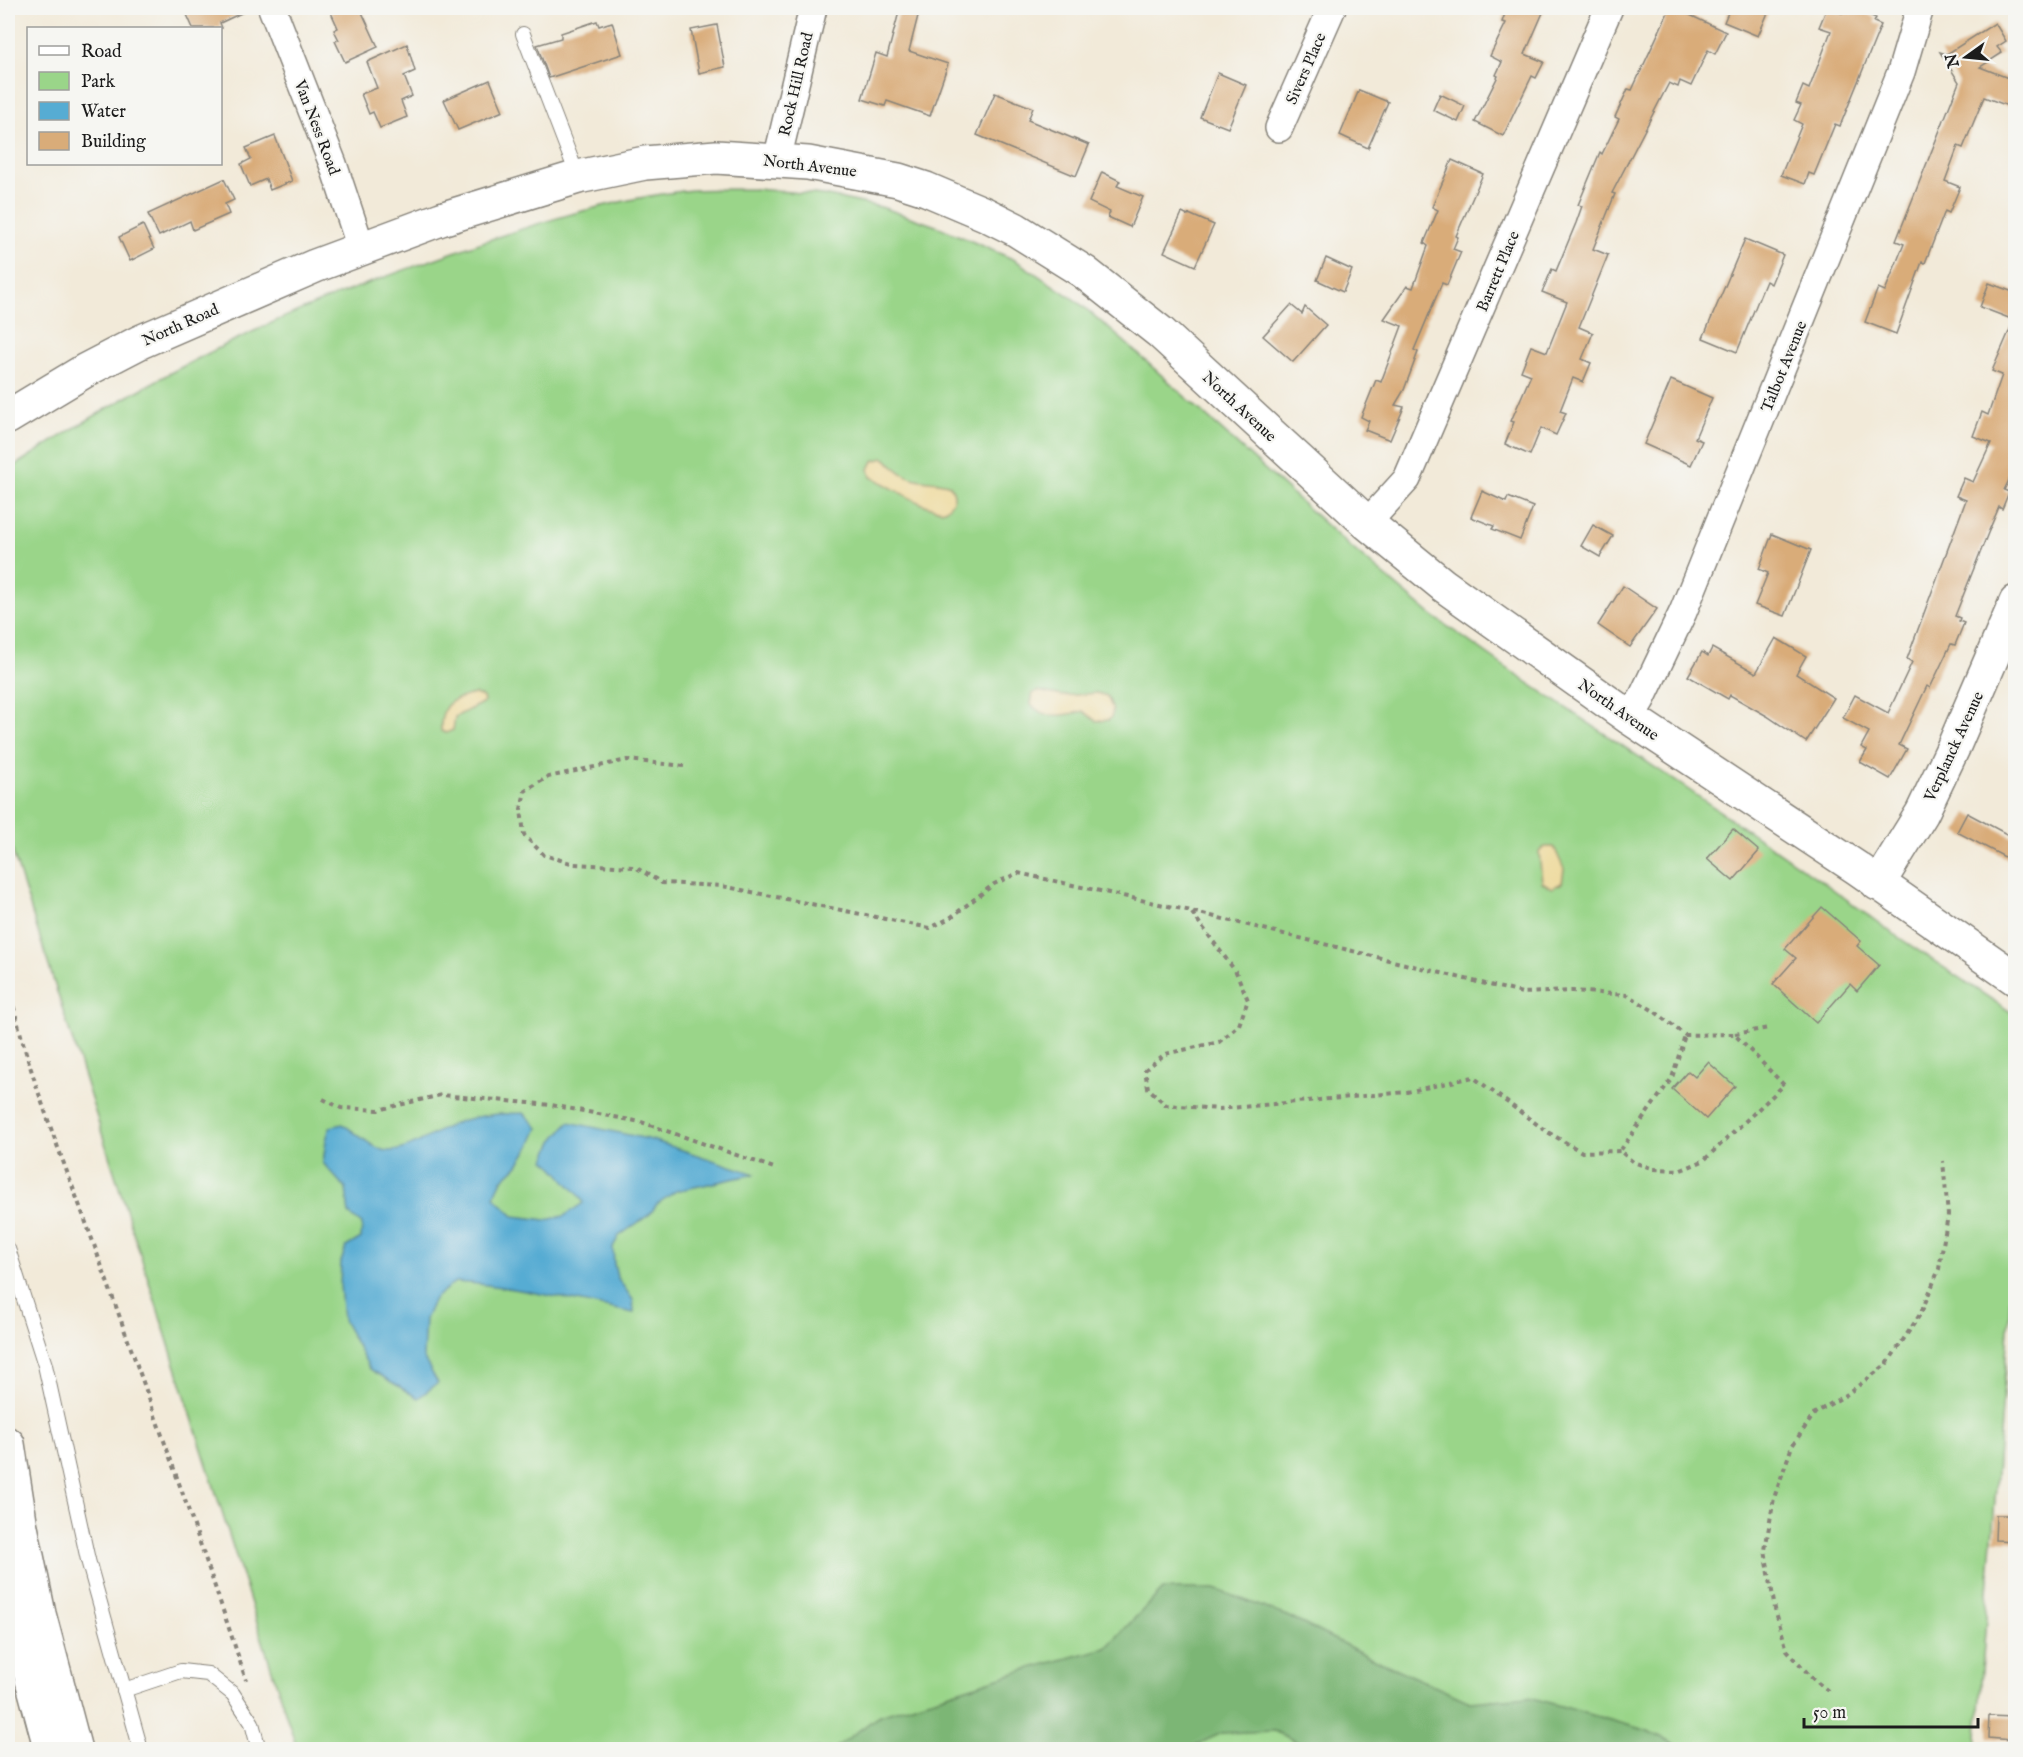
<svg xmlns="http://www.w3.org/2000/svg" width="2023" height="1757" font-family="'IM FELL English',serif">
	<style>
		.green { fill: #9ad589; stroke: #5b7852; stroke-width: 1.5 }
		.forest { fill: #7bb675; stroke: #4c6948; stroke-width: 1.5 }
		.sand { fill: #eeda9e; stroke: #857b5d; stroke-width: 1.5 }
		.water { fill: #56acd3; stroke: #396478; stroke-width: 1.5 }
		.building { fill: #d9ac79 }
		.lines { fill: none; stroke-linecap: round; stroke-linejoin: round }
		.lane-casing { stroke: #87837a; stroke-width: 16 }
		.street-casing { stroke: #87837a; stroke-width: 30 }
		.secondary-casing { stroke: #87837a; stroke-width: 36 }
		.highway-casing { stroke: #87837a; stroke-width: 36 }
		.path { stroke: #87837a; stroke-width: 4; stroke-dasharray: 4.5 4.5; stroke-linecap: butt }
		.lane { stroke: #fff; stroke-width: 14 }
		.street { stroke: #fff; stroke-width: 27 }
		.secondary { stroke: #fff; stroke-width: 33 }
		.highway { stroke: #fff; stroke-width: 33 }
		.labels { text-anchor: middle; stroke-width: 4.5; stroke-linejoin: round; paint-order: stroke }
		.street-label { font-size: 16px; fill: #1c1c1c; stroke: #f6f6f2 }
	</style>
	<rect width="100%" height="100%" fill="#f6f6f2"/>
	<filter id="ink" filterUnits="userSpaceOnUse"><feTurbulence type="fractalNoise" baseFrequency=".0167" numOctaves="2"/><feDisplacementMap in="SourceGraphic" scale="12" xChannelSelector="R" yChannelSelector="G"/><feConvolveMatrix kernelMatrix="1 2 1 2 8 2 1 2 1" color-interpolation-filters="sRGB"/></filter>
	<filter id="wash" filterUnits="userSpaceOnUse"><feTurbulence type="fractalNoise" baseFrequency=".008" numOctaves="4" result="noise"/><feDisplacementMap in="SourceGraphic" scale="24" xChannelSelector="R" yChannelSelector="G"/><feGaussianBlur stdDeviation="1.35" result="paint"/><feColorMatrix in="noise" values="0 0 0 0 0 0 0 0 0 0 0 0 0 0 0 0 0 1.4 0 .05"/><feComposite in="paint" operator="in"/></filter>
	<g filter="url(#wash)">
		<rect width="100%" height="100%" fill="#f2ead9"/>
		<path class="green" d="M756 189 823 195 881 207 939 227 1015 260 1078 302 1126 343 1346 543 1430 614 1518 676 1686 788 1830 887 1892 933 2015 1015V1238L1976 1749H297L8 837V470C90 416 175 367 265 326 318 301 374 281 429 261 512 231 596 202 683 191 707 188 732 190 756 189Z"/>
		<path class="forest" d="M1163 1589H1215L1287 1616 1376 1660 1470 1702 1529 1697 1645 1730 1688 1749 1327 1750 1304 1745 1274 1731 1222 1733 1185 1750 834 1749 880 1715 1034 1667 1106 1648Z"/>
		<g class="sand">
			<path d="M884 458C891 462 895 469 902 473 916 483 935 479 950 485 957 497 955 501 945 510 925 510 891 486 871 477L869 469 873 461Z"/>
			<path d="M1038 691 1063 696 1097 693 1107 696C1111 704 1116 713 1109 720L1096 721 1083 711C1066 715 1044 721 1031 704L1033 693Z"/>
			<path d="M475 694 483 697 484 702 455 717 453 730 446 733 441 731C440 704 450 699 475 694Z"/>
			<path d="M1544 847H1554L1564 869 1562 883 1552 888 1542 882 1539 852Z"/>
		</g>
		<path class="water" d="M524 1113 538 1128 530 1146 518 1165 502 1180 494 1197 514 1216 546 1220 564 1216 583 1203C579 1192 576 1193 569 1185 558 1173 559 1170 545 1160L553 1141 569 1122 652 1140 755 1174 676 1191 657 1204 650 1214 619 1236 613 1247 614 1264 617 1277 633 1300 634 1313C575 1301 515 1286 455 1282L434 1299 425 1319 423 1357 438 1383 418 1398 370 1369 343 1320 340 1285 341 1262 346 1247 361 1238 362 1224 349 1214 346 1189 323 1163 326 1140 330 1127 342 1124C355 1131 374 1151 389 1151 410 1152 441 1127 461 1121 482 1114 502 1114 524 1113Z"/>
		<g id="blocks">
			<g class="building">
				<path d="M184 8H252L220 23 222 28H193Z"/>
				<path d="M329 8H360L378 47 345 62 335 41 339 40 334 30 338 28Z"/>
				<path d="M900 8H920L909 51 948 64 930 116 887 101 885 106 862 99 876 53 887 57Z"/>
				<path d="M1507 8H1545L1525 54 1544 62 1536 78 1532 76 1503 136 1475 122 1498 76 1496 75 1502 62 1490 56 1506 23 1502 22Z"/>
				<path d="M1670 8H1675L1726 32 1715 54 1708 50 1691 86 1680 81 1678 87 1669 83 1612 193 1615 194 1593 249 1608 255 1579 327 1593 333 1582 359 1591 363 1583 382 1573 378 1560 411 1566 413 1556 435 1541 428 1530 455 1505 444 1514 422 1511 421 1531 375 1521 371 1531 346 1547 352 1567 302 1542 292 1552 269 1556 271 1576 223 1582 206 1578 205 1600 152 1602 154 1619 119 1615 117 1628 89 1632 90Z"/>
				<path d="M1730 8H1770L1758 36 1724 22Z"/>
				<path d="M1827 8 1842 13 1845 8H1853L1876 18 1874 22 1881 25 1840 126 1835 124 1814 175 1809 173 1805 184 1781 175 1802 124 1794 120 1801 105 1796 103 1803 86 1809 89 1831 31 1819 27Z"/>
				<path d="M597 21 599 26 612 22 622 54 549 78 537 45 561 38V33Z"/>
				<path d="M1995 23 2006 41 1997 47 2002 53 1980 67 2016 81V109L1984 97 1963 148 1958 146 1945 181 1960 187 1949 213 1945 211 1925 263 1922 262 1896 334 1865 322 1878 288 1885 291 1904 244 1896 241 1959 82 1940 52 1947 54Z"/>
				<path d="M717 25 725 67 699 73 691 30Z"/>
				<path d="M407 44 415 71 404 76 412 96 401 101 407 117 380 128 373 112 369 114 361 94 377 88 367 62Z"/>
				<path d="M1218 73 1246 85 1228 128 1200 117Z"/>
				<path d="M490 80 503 111 458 130 444 100Z"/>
				<path d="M1359 90 1388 102 1368 148 1340 135Z"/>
				<path d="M995 93 1033 108 1028 120 1089 145 1076 176 977 135Z"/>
				<path d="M1440 94 1465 106 1458 122 1433 110Z"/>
				<path d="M275 136 292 181 270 190 266 179 250 186 241 164 251 159 246 148Z"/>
				<path d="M1452 160 1483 174 1456 236 1458 237 1453 249 1461 252 1447 285 1442 283 1414 350 1418 352 1404 390 1395 405 1404 407 1390 440 1365 430 1369 421 1361 417 1376 380 1381 382 1402 326 1384 319 1407 286 1413 288 1428 246 1424 243 1438 210 1432 207Z"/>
				<path d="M1102 172 1120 181 1117 186 1143 197 1130 227 1108 217 1110 212 1089 202Z"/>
				<path d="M224 179 234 200 225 204 229 214 193 230 190 221 159 236 148 214Z"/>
				<path d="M1182 213 1188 216 1189 214 1214 225 1195 266 1164 252Z"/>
				<path d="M143 225 154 249 130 261 119 237Z"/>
				<path d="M1745 239 1783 255 1771 284 1766 281 1737 352 1703 338Z"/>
				<path d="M1326 258 1352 270 1343 292 1317 280Z"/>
				<path d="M1989 283 2016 293V466L2004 490 2009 492 2002 509 1999 507 1988 533 1955 616 1960 618 1959 621 1964 623 1955 645 1951 644 1930 688 1927 686 1899 745 1907 749 1890 779 1860 762 1867 750 1861 747 1869 732 1843 718 1855 695 1888 713 1912 662 1907 659 1966 500 1956 496 1964 478 1973 482 1991 443 1973 436 1982 412 1988 415 2002 375 1992 371 2014 320 1980 307Z"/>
				<path d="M1291 305 1302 314 1305 307 1326 325 1293 362 1263 336Z"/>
				<path d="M1671 380 1712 398 1695 438 1702 441 1691 465 1644 444Z"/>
				<path d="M1482 491 1506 502 1508 497 1533 507 1520 540 1492 529 1494 526 1471 517Z"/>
				<path d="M1593 525 1613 536 1600 557 1581 546Z"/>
				<path d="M1772 534 1811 550 1785 616 1755 605 1768 573 1759 569Z"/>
				<path d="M1623 586 1657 609 1630 647 1598 625Z"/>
				<path d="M1776 638 1806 656 1796 674 1834 698 1806 742 1767 716 1730 695 1728 699 1688 676 1702 652 1708 656 1712 648 1756 673Z"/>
				<path d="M1967 813 2016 839V863L1957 832Z"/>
				<path d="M1733 829 1759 851 1733 881 1707 859Z"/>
				<path d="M1822 907 1861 941 1857 946 1879 965 1857 991 1850 984 1816 1023 1773 984 1796 958 1785 949Z"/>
				<path d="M1708 1062 1735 1086 1706 1119 1672 1089 1688 1071 1695 1077Z"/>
				<path d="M1996 1515H2016V1541L1995 1540Z"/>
				<path d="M1989 1716 2013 1717 2012 1740 1988 1738Z"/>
			</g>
		</g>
	</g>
	<g filter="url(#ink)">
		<use href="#blocks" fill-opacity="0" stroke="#87837a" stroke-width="1.5"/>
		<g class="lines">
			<g class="lane-casing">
				<g id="lane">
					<path d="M523 34 578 177"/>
					<path d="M8 1249 45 1365 88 1560 141 1750"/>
					<path d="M124 1690 181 1671 208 1674 233 1694 252 1723 259 1750"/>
				</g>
			</g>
			<g class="street-casing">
				<g id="street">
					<path d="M272 8 333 164 361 248"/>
					<path d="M1279 128 1332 8"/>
					<path d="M777 160 813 8"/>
					<path d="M1367 523 1407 479 1609 8"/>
					<path d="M1630 718 1641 700 1683 612 1901 72 1920 8"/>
				</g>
			</g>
			<g class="secondary-casing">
				<g id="secondary">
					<path d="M8 417 86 370 140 342 315 266 441 219 578 177 645 163 716 157 808 163 898 180 926 189 985 214 1015 229 1084 272 1160 332 1367 523 1443 585 1630 718 1857 868 2016 979"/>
					<path d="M1878 884 1922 813 1953 748 2016 602"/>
				</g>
			</g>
			<g class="highway-casing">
				<g id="highway">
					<path d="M8 1444 21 1527 39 1614 75 1750"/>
					<path d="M8 1591 51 1750"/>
				</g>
			</g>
			<g class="path">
				<path d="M684 766 627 760 548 777 525 791 521 809 524 835 544 855 574 864 635 867 662 883 722 886 930 928 950 918 994 884 1018 873 1191 911 1522 993 1572 991 1627 995 1654 1011 1685 1035 1734 1034 1784 1085 1703 1161 1681 1170 1654 1169 1633 1162 1620 1151 1672 1078 1685 1035"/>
				<path d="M1192 913 1236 972 1248 1000 1239 1025 1219 1042 1165 1054 1145 1070 1148 1088 1166 1105 1219 1109 1407 1092 1473 1077 1546 1131 1582 1152 1620 1151"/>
				<path d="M8 980C25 1068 61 1154 92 1239 144 1386 198 1532 246 1680"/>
				<path d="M1735 1034 1769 1028"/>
				<path d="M323 1099 341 1108 378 1110 441 1095 551 1105 641 1122 774 1168"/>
				<path d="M1828 1691 1812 1678 1787 1650 1775 1609 1765 1550 1774 1498 1792 1446 1815 1413 1846 1395 1887 1364 1921 1313 1939 1269 1948 1215 1943 1161"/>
			</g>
			<use href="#lane" class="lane"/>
			<use href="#street" class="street"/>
			<use href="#secondary" class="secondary"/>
			<use href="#highway" class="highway"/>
		</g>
	</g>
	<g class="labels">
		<g class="street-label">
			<text transform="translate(1305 68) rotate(-66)" y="6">Sivers Place</text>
			<text transform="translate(795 84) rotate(-77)" y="6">Rock Hill Road</text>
			<text transform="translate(318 127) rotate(69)" y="6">Van Ness Road</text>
			<text transform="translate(810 165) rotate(7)" y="6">North Avenue</text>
			<text transform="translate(1497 271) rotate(-67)" y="6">Barrett Place</text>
			<text transform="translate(180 324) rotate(-24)" y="6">North Road</text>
			<text transform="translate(1783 366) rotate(-68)" y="6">Talbot Avenue</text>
			<text transform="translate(1240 406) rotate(43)" y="6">North Avenue</text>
			<text transform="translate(1619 709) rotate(35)" y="6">North Avenue</text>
			<text transform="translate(1953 746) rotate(-65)" y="6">Verplanck Avenue</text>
		</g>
	</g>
	<rect width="2023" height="1757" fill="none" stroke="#f6f6f2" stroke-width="30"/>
	<rect x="27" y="27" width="195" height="138" fill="#f6f6f2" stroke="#9f9f9c" stroke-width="1.5"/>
	<rect x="39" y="46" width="30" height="9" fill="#ffffff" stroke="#9f9f9c" stroke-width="1.5"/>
	<text x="81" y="57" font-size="18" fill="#1c1c1c">Road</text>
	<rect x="39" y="72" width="30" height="18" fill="#9ad589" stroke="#9f9f9c" stroke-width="1.5"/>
	<text x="81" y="87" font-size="18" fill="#1c1c1c">Park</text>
	<rect x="39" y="102" width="30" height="18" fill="#56acd3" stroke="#9f9f9c" stroke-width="1.5"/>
	<text x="81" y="117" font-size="18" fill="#1c1c1c">Water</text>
	<rect x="39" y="132" width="30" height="18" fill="#d9ac79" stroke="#9f9f9c" stroke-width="1.5"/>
	<text x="81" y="147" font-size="18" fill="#1c1c1c">Building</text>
	<g transform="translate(1966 57) rotate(255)" stroke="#f6f6f2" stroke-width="4.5" paint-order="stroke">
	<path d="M0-4.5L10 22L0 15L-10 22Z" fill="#1c1c1c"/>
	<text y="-9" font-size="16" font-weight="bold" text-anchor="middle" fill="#1c1c1c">N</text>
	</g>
	<path d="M1804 1718v9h174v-9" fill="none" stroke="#1c1c1c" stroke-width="3"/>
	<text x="1813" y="1718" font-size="18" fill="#1c1c1c" stroke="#f6f6f2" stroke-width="4.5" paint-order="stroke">50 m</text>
</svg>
